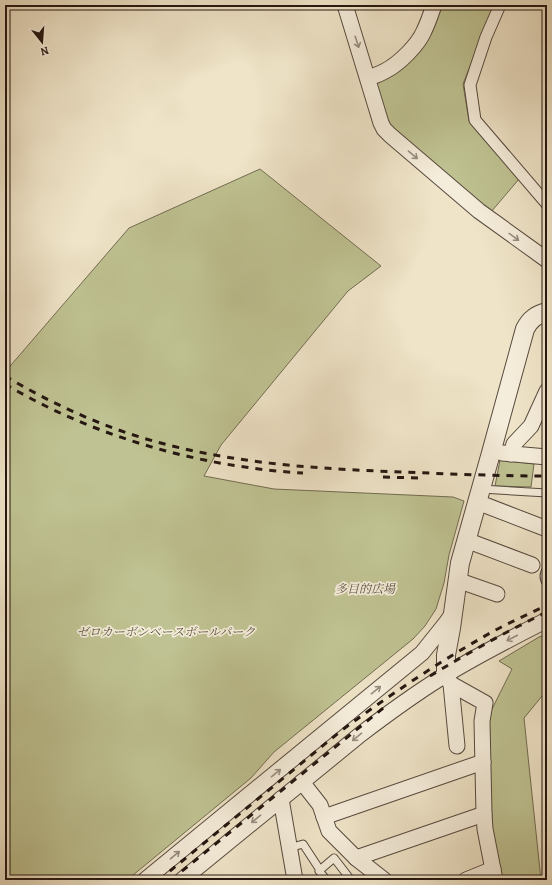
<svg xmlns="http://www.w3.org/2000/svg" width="552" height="885" font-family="Alegreya,'Noto Serif JP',serif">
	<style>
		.green { fill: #bfc292; stroke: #726c52 }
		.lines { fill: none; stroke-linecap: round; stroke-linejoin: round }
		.service-casing { stroke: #574a3f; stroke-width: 9 }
		.pedestrian-casing { stroke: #574a3f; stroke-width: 13 }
		.minor-casing { stroke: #574a3f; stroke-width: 17 }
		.tertiary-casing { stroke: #574a3f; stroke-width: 20 }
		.service { stroke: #f5eddb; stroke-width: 7 }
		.pedestrian { stroke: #f5eddb; stroke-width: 11 }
		.minor { stroke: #f5eddb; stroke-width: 15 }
		.tertiary { stroke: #f5eddb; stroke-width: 18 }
		.rail { stroke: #241611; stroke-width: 3; stroke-dasharray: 7 7; stroke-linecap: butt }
		.oneway { stroke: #978c80 }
		.labels { text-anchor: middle; stroke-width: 3.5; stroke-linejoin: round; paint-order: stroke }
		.park-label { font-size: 12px; font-style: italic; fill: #5a523e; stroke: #f5eddb }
	</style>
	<rect width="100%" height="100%" fill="#efe4c8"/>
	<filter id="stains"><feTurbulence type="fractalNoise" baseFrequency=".005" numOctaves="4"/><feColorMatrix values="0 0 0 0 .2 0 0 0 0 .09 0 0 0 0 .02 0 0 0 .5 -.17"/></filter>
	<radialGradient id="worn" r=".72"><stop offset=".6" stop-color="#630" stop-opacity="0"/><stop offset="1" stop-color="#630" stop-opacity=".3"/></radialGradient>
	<g class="green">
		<path d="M442 5H494L463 84 469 121 519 179 491 212 388 128 374 85 394 71 432 32Z"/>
		<path d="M260 169 381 266 348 291 221 445 204 476 274 489 453 497 464 501 449 555 444 583 436 609 425 626 413 639 274 752 251 778 127 880H5V372L129 228Z"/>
		<path d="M500 460 534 464 531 487 495 486Z"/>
		<path d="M547 634V690L524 718 541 880H500L491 832 486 721 512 669 499 661 539 637Z"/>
	</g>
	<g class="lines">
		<g class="service-casing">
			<g id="service">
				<path d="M481 489 547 493"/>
				<path d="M547 568C543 574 543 579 547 584"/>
				<path d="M289 848 303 844 320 870 319 871 327 880"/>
				<path d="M320 870 334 858 351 880"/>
			</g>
		</g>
		<g class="pedestrian-casing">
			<path id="pedestrian" d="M500 5 486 37 470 85 475 120 547 204"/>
		</g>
		<g class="minor-casing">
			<g id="minor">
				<path d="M345 5 381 123 384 129 390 135 479 211 547 260"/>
				<path d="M368 78C374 76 380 74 385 71 399 64 418 45 424 31 428 23 431 14 434 5"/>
				<path d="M502 453 547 457"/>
				<path d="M511 454 514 444 531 426 547 391"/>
				<path d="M477 502 547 529"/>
				<path d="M466 540 532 565"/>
				<path d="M457 580 497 594"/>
				<path d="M446 675 451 684 485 703 482 721 484 814 485 829 495 880"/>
				<path d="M451 684 457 746"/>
				<path d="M302 782 320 805 329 831 356 858 384 880"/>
				<path d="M281 799 295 880"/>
				<path d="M324 817 483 762"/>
				<path d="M356 858 484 814"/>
				<path d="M145 880 422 653 446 623 453 613"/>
				<path d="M182 880 361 734C386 715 412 696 439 679 474 657 510 639 547 620"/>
				<path d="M466 880 493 869"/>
			</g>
		</g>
		<g class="tertiary-casing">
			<path id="tertiary" d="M446 675V655L451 628 460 563 491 453 525 329C530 319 536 315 547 312"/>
		</g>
		<use href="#service" class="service"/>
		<use href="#pedestrian" class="pedestrian"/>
		<use href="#minor" class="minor"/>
		<use href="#tertiary" class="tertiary"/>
		<g class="rail">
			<path d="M5 376C52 404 105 428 157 442 237 464 320 469 402 472 450 474 499 476 547 476"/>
			<path d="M5 384C94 437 200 467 303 473"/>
			<path d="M383 477 419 478"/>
			<path d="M430 676C468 653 507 631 547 612"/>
			<path d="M159 880 342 730C390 695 440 661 492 632 510 622 529 614 547 605"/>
			<path d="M171 880 387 705"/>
		</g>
	</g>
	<defs><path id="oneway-shaft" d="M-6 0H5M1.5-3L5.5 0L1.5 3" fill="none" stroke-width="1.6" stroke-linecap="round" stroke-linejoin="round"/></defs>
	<g class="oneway">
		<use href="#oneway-shaft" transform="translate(357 42) rotate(72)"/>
		<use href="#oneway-shaft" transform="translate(413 155) rotate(40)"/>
		<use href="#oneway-shaft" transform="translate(514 237) rotate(36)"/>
		<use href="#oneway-shaft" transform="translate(512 638) rotate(153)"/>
		<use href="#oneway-shaft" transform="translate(376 690) rotate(-39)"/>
		<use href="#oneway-shaft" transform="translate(357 737) rotate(141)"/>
		<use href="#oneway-shaft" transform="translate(276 773) rotate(-39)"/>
		<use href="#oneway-shaft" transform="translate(256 819) rotate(141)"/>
		<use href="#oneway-shaft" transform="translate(175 855) rotate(-40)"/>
	</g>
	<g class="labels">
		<g class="park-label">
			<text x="365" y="593">多目的広場</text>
			<text x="166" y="636">ゼロカーボンベースボールパーク</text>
		</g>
	</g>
	<rect width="552" height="885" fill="none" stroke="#efe4c8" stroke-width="20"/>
	<rect x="6" y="6" width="540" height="873" fill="none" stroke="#241611" stroke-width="2"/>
	<rect x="10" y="10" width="532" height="865" fill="none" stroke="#241611"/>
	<g transform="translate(42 42) rotate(163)" stroke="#f5eddb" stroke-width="3" paint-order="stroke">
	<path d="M0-3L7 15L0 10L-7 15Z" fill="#241611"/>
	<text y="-6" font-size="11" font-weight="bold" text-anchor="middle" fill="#241611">N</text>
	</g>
	<rect width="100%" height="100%" filter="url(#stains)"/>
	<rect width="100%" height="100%" fill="url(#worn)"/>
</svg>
